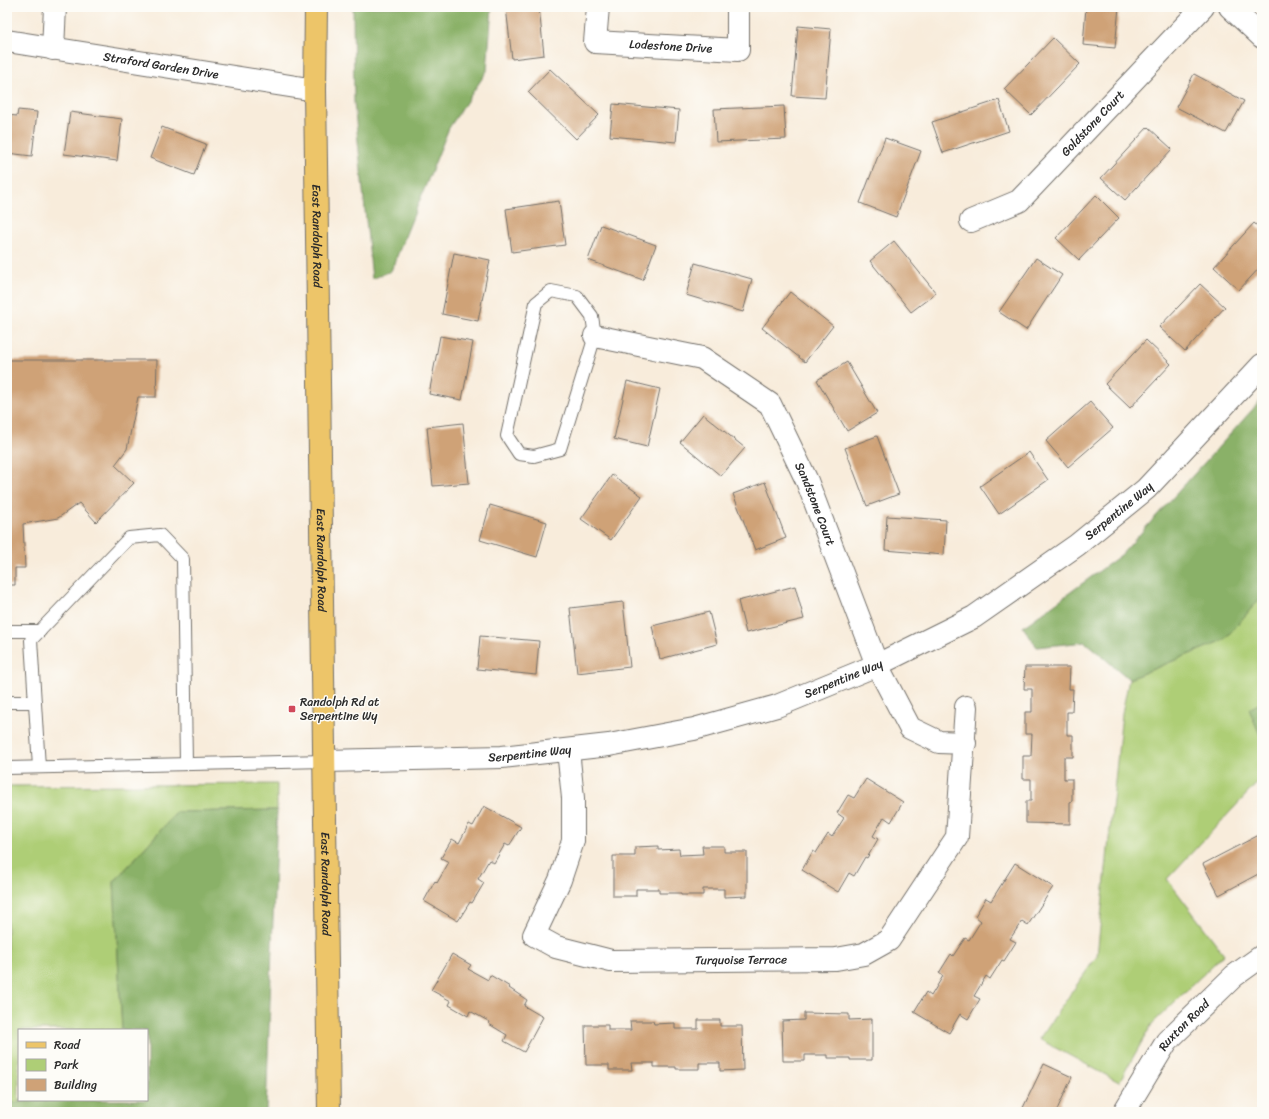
<svg xmlns="http://www.w3.org/2000/svg" width="1269" height="1119" font-family="Sriracha,sans-serif">
	<style>
		.green { fill: #aece76; stroke: #6c7c50 }
		.forest { fill: #8ab167; stroke: #5a6e49 }
		.building { fill: #cfa277 }
		.lines { fill: none; stroke-linecap: round; stroke-linejoin: round }
		.service-casing { stroke: #736f69; stroke-width: 14 }
		.minor-casing { stroke: #736f69; stroke-width: 24 }
		.primary-casing { stroke: #736f69; stroke-width: 24 }
		.service { stroke: #fff; stroke-width: 12 }
		.minor { stroke: #fff; stroke-width: 22 }
		.primary { stroke: #edc569; stroke-width: 22 }
		.poi-dot { fill: #d1495b; stroke: #fdfcf7; stroke-width: 1.5 }
		.labels { text-anchor: middle; stroke-width: 3; stroke-linejoin: round; paint-order: stroke }
		.street-label { font-size: 12px; fill: #2b2b2b; stroke: #fdfcf7 }
		.poi-label { font-size: 12px; fill: #2b2b2b; stroke: #fdfcf7; text-anchor: start }
	</style>
	<rect width="100%" height="100%" fill="#fdfcf7"/>
	<filter id="ink" filterUnits="userSpaceOnUse"><feTurbulence type="fractalNoise" baseFrequency=".025" numOctaves="2"/><feDisplacementMap in="SourceGraphic" scale="8" xChannelSelector="R" yChannelSelector="G"/><feConvolveMatrix kernelMatrix="1 2 1 2 8 2 1 2 1" color-interpolation-filters="sRGB"/></filter>
	<filter id="wash" filterUnits="userSpaceOnUse"><feTurbulence type="fractalNoise" baseFrequency=".012" numOctaves="4" result="noise"/><feDisplacementMap in="SourceGraphic" scale="16" xChannelSelector="R" yChannelSelector="G"/><feGaussianBlur stdDeviation="0.9" result="paint"/><feColorMatrix in="noise" values="0 0 0 0 0 0 0 0 0 0 0 0 0 0 0 0 0 1.4 0 .05"/><feComposite in="paint" operator="in"/></filter>
	<g filter="url(#wash)">
		<rect width="100%" height="100%" fill="#f8ecdb"/>
		<g class="green">
			<path d="M1262 596V702L1250 709 1262 740V778L1167 879 1224 954 1152 1024 1119 1082 1039 1039 1097 956 1122 713 1129 679 1224 640Z"/>
			<path d="M277 784V810L177 812 114 882 122 1030H19V1100H52L7 1103V786Z"/>
		</g>
		<g class="forest">
			<path d="M353 7H492L487 71 449 128 391 271 372 279 354 102Z"/>
			<path d="M1262 399V596L1224 640 1129 679 1085 642 1037 647 1023 627 1121 555Z"/>
			<path d="M1262 702V740L1249 709Z"/>
			<path d="M277 810 266 1112H7V1103L52 1100H147V1030H122L114 882 177 812Z"/>
		</g>
		<g id="blocks">
			<g class="building">
				<path d="M506 7H539L544 55 512 59Z"/>
				<path d="M1086 7H1119L1115 48 1083 45Z"/>
				<path d="M798 26 831 29 825 98 792 96Z"/>
				<path d="M1053 38 1080 64 1031 115 1004 89Z"/>
				<path d="M550 69 599 115 576 139 528 92Z"/>
				<path d="M1194 74 1244 101 1226 133 1176 107Z"/>
				<path d="M999 100 1009 131 943 153 932 122Z"/>
				<path d="M613 104 679 110 676 142 610 136Z"/>
				<path d="M784 106 786 139 716 142 714 109Z"/>
				<path d="M18 110 37 112 32 156 7 153V115L17 116Z"/>
				<path d="M70 112 122 119 117 161 64 154Z"/>
				<path d="M162 127 206 144 194 175 150 158Z"/>
				<path d="M1148 127 1172 149 1125 200 1101 178Z"/>
				<path d="M885 138 921 151 896 217 860 203Z"/>
				<path d="M1096 195 1119 218 1079 260 1056 238Z"/>
				<path d="M559 201 565 245 512 252 506 209Z"/>
				<path d="M1254 223 1262 230V265L1239 290 1214 267Z"/>
				<path d="M601 225 656 245 643 280 588 260Z"/>
				<path d="M894 241 936 293 911 312 870 261Z"/>
				<path d="M454 253 490 260 478 321 442 314Z"/>
				<path d="M1036 258 1062 275 1026 330 999 312Z"/>
				<path d="M695 263 752 279 743 312 686 295Z"/>
				<path d="M1200 284 1225 307 1185 351 1159 327Z"/>
				<path d="M790 292 833 326 805 362 762 328Z"/>
				<path d="M440 336 473 342 462 400 429 394Z"/>
				<path d="M1146 340 1171 364 1130 408 1105 384Z"/>
				<path d="M8 360H157L156 397H138L127 449 115 465 134 483 96 522 79 503 58 518 23 524 25 568H15V585H7Z"/>
				<path d="M847 362 877 413 847 431 817 380Z"/>
				<path d="M627 381 660 389 647 447 614 439Z"/>
				<path d="M1090 402 1113 428 1068 467 1046 441Z"/>
				<path d="M703 414 745 448 721 476 680 442Z"/>
				<path d="M463 423 469 483 433 486 427 427Z"/>
				<path d="M877 436 899 494 867 506 845 448Z"/>
				<path d="M1029 452 1048 480 999 514 980 486Z"/>
				<path d="M612 475 642 496 611 540 581 519Z"/>
				<path d="M765 482 786 538 755 550 733 494Z"/>
				<path d="M490 505 547 522 537 557 480 540Z"/>
				<path d="M887 516 946 520 944 555 885 550Z"/>
				<path d="M795 586 804 619 746 633 738 601Z"/>
				<path d="M623 602 630 667 577 673 570 608Z"/>
				<path d="M709 612 717 644 660 659 652 626Z"/>
				<path d="M480 636 539 641 536 675 477 669Z"/>
				<path d="M1025 667H1070L1069 689H1073L1072 712H1067V735H1073V757H1064V779H1072V801L1070 802V824L1026 823V801H1031V779H1023V756H1031L1032 734H1025V712H1032V689H1024Z"/>
				<path d="M866 779 903 802 891 822 884 817 873 836 878 839 867 858 865 857 854 876 849 873 838 892 802 870 813 851 816 853 828 834 832 837 844 818 837 813 848 795 854 798Z"/>
				<path d="M484 806 521 827 509 846 505 844 494 863 489 860 478 879 484 883 472 903 470 902 458 921 424 901 435 881 437 883 449 862 441 858 452 839 459 843 469 824 473 826Z"/>
				<path d="M1259 835 1262 842V872L1219 895 1203 864Z"/>
				<path d="M658 846V850L679 849 680 855 703 854 702 846H724V852H747V896L724 897V889H703V895H681V893H659V889H636V896H613V856H635V847Z"/>
				<path d="M1015 863 1053 887 1028 925 1022 921 1010 939 1016 942 1004 961 1002 960 990 979 986 976 974 996 980 999 968 1019 960 1014 949 1033 914 1012 926 992 931 996 943 976 939 973 951 954 953 956 965 938 969 940 981 921 975 916 986 898 991 901Z"/>
				<path d="M452 954 471 965 468 969 488 980 490 975 510 987 509 988 527 1000 524 1006 543 1017 524 1052 504 1041 507 1035 489 1024 490 1022 470 1011 468 1016 449 1005 451 1001 431 990Z"/>
				<path d="M804 1013 849 1014V1020L872 1019V1060H850V1058H828V1055H805V1061H783L782 1021 804 1020Z"/>
				<path d="M698 1020H720V1026H742L743 1070 720 1071V1063H699V1069H676V1067H654V1063H631L632 1070H609V1065H586L585 1025H608V1030H631L630 1021H653L654 1024 675 1023V1029H698Z"/>
				<path d="M1044 1064 1072 1077 1056 1112H1021Z"/>
			</g>
		</g>
	</g>
	<g filter="url(#ink)">
		<use href="#blocks" fill-opacity="0" stroke="#736f69" stroke-width="1"/>
		<g class="lines">
			<g class="service-casing">
				<g id="service">
					<path d="M551 291 577 296 592 316 595 336 560 449 534 456 519 454 507 436 536 303Z"/>
					<path d="M7 631H40"/>
					<path d="M7 702H35"/>
					<path d="M39 767 31 640 129 538 160 535 183 559 186 764"/>
					<path d="M7 768 325 761"/>
				</g>
			</g>
			<g class="minor-casing">
				<g id="minor">
					<path id="s1" d="M598 7 595 42 738 50V7"/>
					<path d="M1230 7 1262 37"/>
					<path id="s2" d="M7 41 315 90"/>
					<path d="M53 49 55 7"/>
					<path id="s3" d="M971 221 1019 201 1203 7"/>
					<path id="s4" d="M595 336 702 358 770 404 807 481 877 665 910 728 939 742 965 743"/>
					<path id="s5" d="M568 750 573 798V841L560 880 534 935 556 947 611 961 836 959 864 954 889 940 957 837 966 707"/>
					<path id="s6" d="M325 761 502 757 609 745 694 729 777 706 877 665 974 617 1077 545 1146 489 1262 365"/>
					<path id="s7" d="M1124 1112 1167 1041 1234 976 1262 956"/>
				</g>
			</g>
			<g class="primary-casing">
				<g id="primary">
					<path id="s8" d="M316 7 315 90 329 1112"/>
				</g>
			</g>
			<use href="#service" class="service"/>
			<use href="#minor" class="minor"/>
			<use href="#primary" class="primary"/>
		</g>
	</g>
	<rect class="poi-dot" x="288" y="705" width="8" height="8" rx="2"/>
	<g class="labels">
		<g class="street-label">
			<text dy="4" stroke="none"><textPath href="#s1" startOffset="111">Lodestone Drive</textPath></text>
			<text dy="4" stroke="none"><textPath href="#s2" startOffset="156">Straford Garden Drive</textPath></text>
			<text dy="4" stroke="none"><textPath href="#s3" startOffset="159">Goldstone Court</textPath></text>
			<text dy="4" stroke="none"><textPath href="#s8" startOffset="229">East Randolph Road</textPath></text>
			<text dy="4" stroke="none"><textPath href="#s4" startOffset="301">Sandstone Court</textPath></text>
			<text dy="4" stroke="none"><textPath href="#s6" startOffset="853">Serpentine Way</textPath></text>
			<text dy="4" stroke="none"><textPath href="#s8" startOffset="553">East Randolph Road</textPath></text>
			<text dy="4" stroke="none"><textPath href="#s6" startOffset="529">Serpentine Way</textPath></text>
			<text dy="4" stroke="none"><textPath href="#s6" startOffset="205">Serpentine Way</textPath></text>
			<text dy="4" stroke="none"><textPath href="#s8" startOffset="877">East Randolph Road</textPath></text>
			<text dy="4" stroke="none"><textPath href="#s5" startOffset="405">Turquoise Terrace</textPath></text>
			<text dy="4" stroke="none"><textPath href="#s7" startOffset="106">Ruxton Road</textPath></text>
		</g>
		<g class="poi-label">
			<text x="300" y="706">Randolph Rd at<tspan x="300" dy="14">Serpentine Wy</tspan></text>
		</g>
	</g>
	<rect width="1269" height="1119" fill="none" stroke="#fdfcf7" stroke-width="24"/>
	<rect x="18" y="1029" width="130" height="72" fill="#fdfcf7" stroke="#a9a8a5"/>
	<rect x="26" y="1042" width="20" height="6" fill="#edc569" stroke="#a9a8a5"/>
	<text x="54" y="1049" font-size="12" fill="#2b2b2b">Road</text>
	<rect x="26" y="1059" width="20" height="12" fill="#aece76" stroke="#a9a8a5"/>
	<text x="54" y="1069" font-size="12" fill="#2b2b2b">Park</text>
	<rect x="26" y="1079" width="20" height="12" fill="#cfa277" stroke="#a9a8a5"/>
	<text x="54" y="1089" font-size="12" fill="#2b2b2b">Building</text>
</svg>
